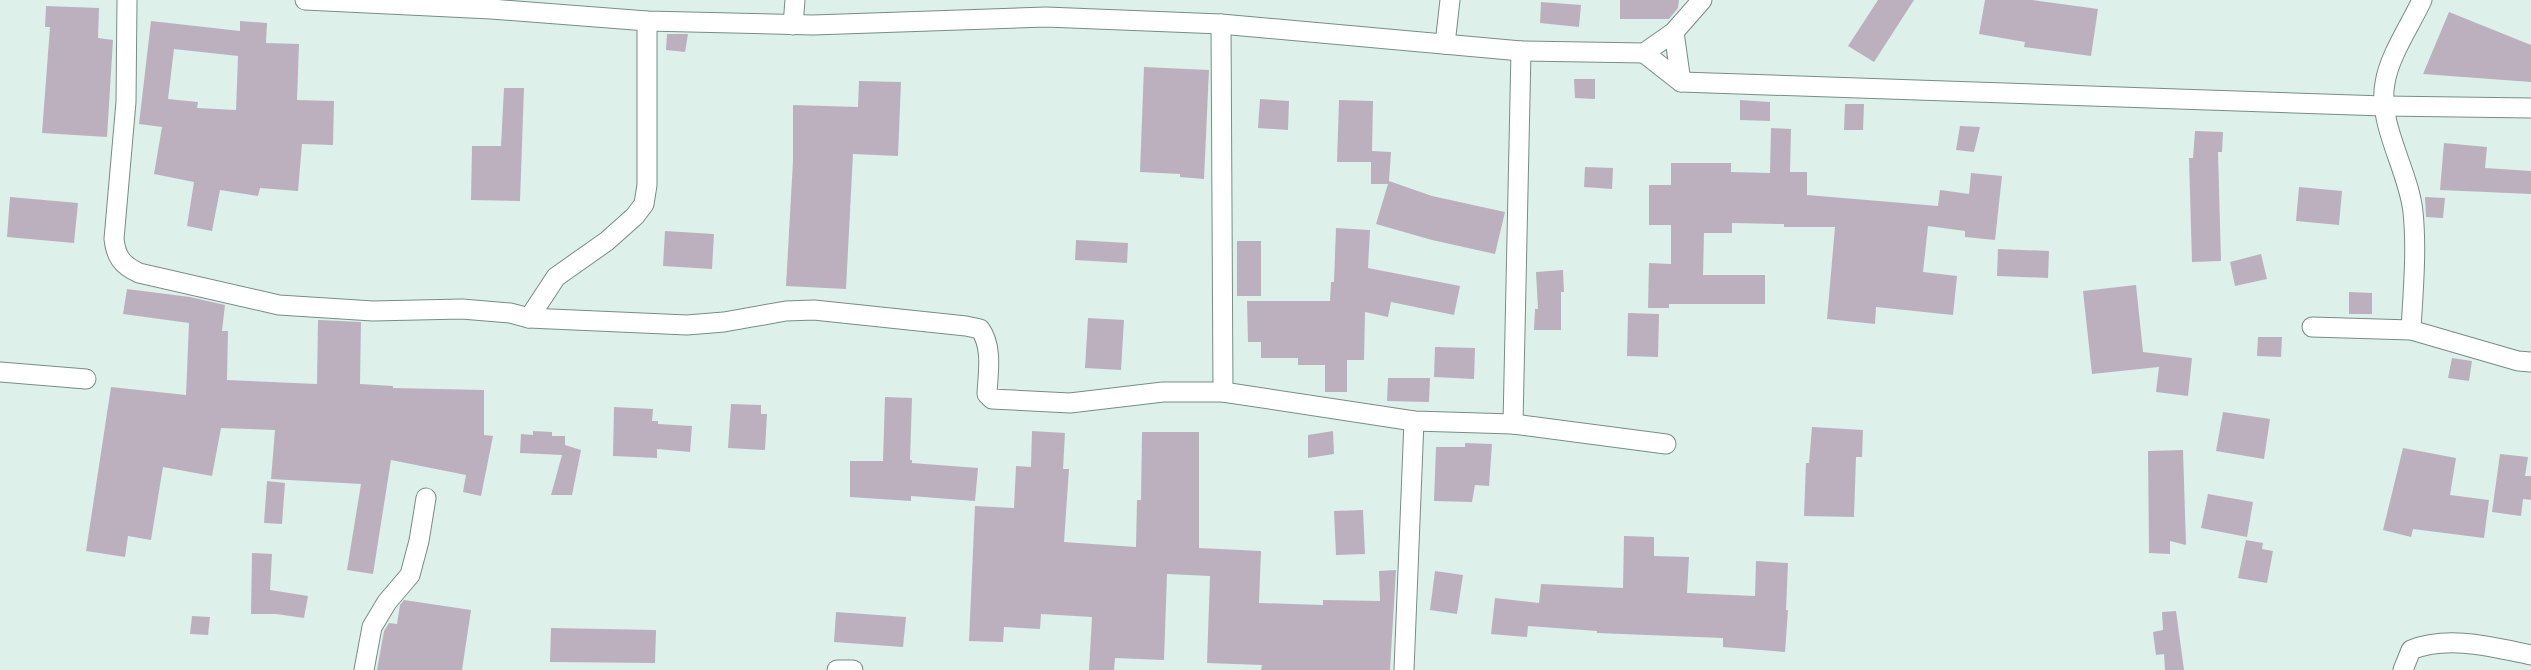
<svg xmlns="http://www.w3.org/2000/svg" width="2531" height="670" font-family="Lora,serif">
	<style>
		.building { fill: #bdb0be; fill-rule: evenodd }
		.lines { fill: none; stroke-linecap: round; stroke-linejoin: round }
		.minor-casing { stroke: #798c85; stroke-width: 21 }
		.minor { stroke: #fff; stroke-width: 19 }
	</style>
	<rect width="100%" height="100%" fill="#ddf1ea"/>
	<g class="building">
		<path d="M1620 0H1679L1678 8 1669 19H1620Z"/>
		<path d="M1878 0H1914L1874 62 1848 46Z"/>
		<path d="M1985 0H2032L2098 9 2091 56 2024 47 2025 42 1979 34Z"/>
		<path d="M1541 2 1581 5 1579 27 1540 23Z"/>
		<path d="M46 6 99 8 98 38 113 40 107 137 42 133 50 27H45Z"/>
		<path d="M2449 12 2531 45V82L2423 74Z"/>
		<path d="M151 21 240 31V21L267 23 266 43 299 44 297 100 334 101 333 145 302 144 298 191 260 188 258 196 220 190 212 231 187 226 194 182 154 174 162 127 139 124ZM174 49 238 56 236 110 197 108 198 102 168 99Z"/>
		<path d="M667 34H688L685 52 666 50Z"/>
		<path d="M1144 67 1209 70 1204 179 1180 177V174L1140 172Z"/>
		<path d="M1574 79H1595V99L1575 98Z"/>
		<path d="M859 81 901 82 898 156 853 154 846 289 786 286 793 161V105L858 107Z"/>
		<path d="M504 88H524L520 201 471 200 472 146H501Z"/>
		<path d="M1260 99 1289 101 1288 130 1258 128Z"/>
		<path d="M1339 100 1373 101 1372 151 1391 152 1389 181 1432 196 1505 212 1495 254 1432 240 1376 224 1388 184H1371V162H1337Z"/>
		<path d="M1740 100 1770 102V121L1740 120Z"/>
		<path d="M1845 104H1864L1863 130H1844Z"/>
		<path d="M1960 126 1980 127 1974 152 1956 150Z"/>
		<path d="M1771 128 1791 129 1790 172H1807V195L1938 206 1940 190 1969 194 1971 173 2002 176 1995 240 1965 237V231L1928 226 1923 272 1957 276 1953 315 1876 307 1875 324 1827 319 1835 227H1784V224L1732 223V233H1704L1703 275H1765V304H1669V308H1648L1649 263 1671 264V225H1649V185H1671V163H1731V172L1770 173Z"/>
		<path d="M2195 131 2223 132 2222 152H2218L2221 261 2192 262 2189 158H2193Z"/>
		<path d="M2444 143 2487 147 2485 168 2531 171V194L2440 190Z"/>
		<path d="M1585 167 1613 168 1612 189 1584 187Z"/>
		<path d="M2299 187 2342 191 2339 225 2296 221Z"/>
		<path d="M10 197 78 203 74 243 7 237Z"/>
		<path d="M2425 197 2445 198 2443 218 2426 217Z"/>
		<path d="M1336 228 1370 230 1368 268 1460 286 1454 315 1391 302 1388 317 1365 312 1364 360H1347V392H1325V365H1298V358H1261V342H1248L1247 301H1330L1331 282H1334Z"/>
		<path d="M665 231 714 234 712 269 663 266Z"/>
		<path d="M1076 240 1128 243 1127 263 1075 260Z"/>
		<rect x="1237" y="241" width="24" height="55"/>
		<path d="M1998 249 2049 251 2048 278 1997 276Z"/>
		<path d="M2261 254 2267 279 2235 286 2230 262Z"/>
		<path d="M1563 270 1564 292H1561V330H1534L1535 309H1538L1536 272Z"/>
		<path d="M2136 285 2143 352 2192 358 2188 396 2156 392 2159 367 2092 374 2083 291Z"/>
		<path d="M127 289 190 297 225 305 222 331H228L227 380 317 384 318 320H320L361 322 360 384 393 386V388L484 390V435L493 436 481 496 463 492 466 475 391 460 373 574 347 570 361 484 271 479 275 430 221 428 212 476 163 467 151 540 128 536 125 557 86 551 111 387 186 395 189 323 123 314Z"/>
		<path d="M2349 292 2372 293V314H2349Z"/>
		<path d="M1628 313 1659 314 1658 357 1627 356Z"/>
		<path d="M1088 318 1124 320 1121 370 1085 368Z"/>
		<path d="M2258 337H2282L2281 357 2257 356Z"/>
		<path d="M1435 347 1475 348 1474 379 1434 377Z"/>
		<path d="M2452 358 2472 361 2469 381 2448 378Z"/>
		<path d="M1388 378H1430L1429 402 1387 401Z"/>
		<path d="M885 397 912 398 910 460H912V463L978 468 975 501 911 496V501L850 497V461H883Z"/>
		<path d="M731 404 761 405V414H767L765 450 728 448Z"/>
		<path d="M614 407 653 409 652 421H658V424L692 426 690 452 657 449V458L613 456Z"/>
		<path d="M2223 412 2270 419 2264 459 2216 451Z"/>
		<path d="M1812 427 1863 430 1862 457H1856L1854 517 1804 516 1806 463H1809Z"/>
		<path d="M533 431 552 432V436H565V445L581 450 572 495H551L562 455 520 453 521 434 533 435Z"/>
		<path d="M1032 431 1065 433 1063 469H1069L1064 542 1136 547 1137 500H1141L1142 432H1199V548L1261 551 1259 603 1323 605V600L1380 601 1379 571 1396 570 1390 670H1261L1262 665 1207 663 1210 576 1167 574 1164 660 1115 658 1114 670H1089L1092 617 1041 614 1040 629 1004 627 1003 642 969 641 975 506 1014 508 1016 466 1031 467Z"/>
		<path d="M1333 431 1334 454 1308 458V435Z"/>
		<path d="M1465 443 1492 444 1489 486 1475 485 1472 502 1434 501 1436 447H1465Z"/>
		<path d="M2403 448 2456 458 2450 495 2489 500 2484 538 2413 529 2411 537 2383 530Z"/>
		<path d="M2183 450 2186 545 2170 541V554L2149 553 2148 451Z"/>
		<path d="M2500 454 2528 457 2525 476H2531V500L2523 499 2521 516 2492 512Z"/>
		<path d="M267 481 285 483 282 524 264 523Z"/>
		<path d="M2208 494 2253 502 2247 537 2201 528Z"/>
		<path d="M1363 510 1365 554 1336 555 1334 511Z"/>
		<path d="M1624 536 1654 537V556L1689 557 1687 593 1755 596 1756 561 1788 563 1786 610H1788L1785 652 1723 647V638L1597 633V631L1528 626 1527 637 1491 634 1495 598 1539 603 1541 584 1623 588Z"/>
		<path d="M2246 540 2263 543 2262 549 2273 551 2267 583 2238 578Z"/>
		<path d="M252 553 272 554 270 590 308 596 304 618 276 614H251Z"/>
		<path d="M1435 571 1463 575 1457 614 1430 610Z"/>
		<path d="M404 600 471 610 462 670H377L384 631 389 623 397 624 400 605Z"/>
		<path d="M2176 611 2184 670H2165L2164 654 2156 655 2153 632 2163 630 2162 612Z"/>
		<path d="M836 612 906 617 903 647 834 642Z"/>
		<path d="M192 616 210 617 208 635 190 634Z"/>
		<path d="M551 628 656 630 655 663 550 662Z"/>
	</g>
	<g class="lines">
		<g class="minor-casing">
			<g id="minor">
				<path d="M127 0 126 102 114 239C116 257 122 265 139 273L279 305 373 311 462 309 510 313 529 318 687 325 724 322 786 311 814 310 966 326 980 329C993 347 988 373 987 394L992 399 1070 403 1163 392H1223L1414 421 1513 424 1666 444"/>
				<path d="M305 0 491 9 647 21 813 25 1046 17 1221 24 1521 51 1644 53 1674 32 1702 0"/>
				<path d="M1221 24 1223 392"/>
				<path d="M793 25 795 0"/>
				<path d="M1674 32 1681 82"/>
				<path d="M1445 44 1450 0"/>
				<path d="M1644 53 1681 82 2384 106 2531 108"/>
				<path d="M529 318 556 277 607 241 635 216 644 204 647 185V21"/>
				<path d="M2312 327 2411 330 2518 361 2531 362"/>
				<path d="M2411 330C2413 291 2417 251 2413 212 2409 171 2377 124 2385 83 2389 56 2411 24 2422 0"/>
				<path d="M0 372 86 379"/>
				<path d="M1513 424 1521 51"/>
				<path d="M364 670 372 627 387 602 410 575 419 541 426 498"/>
				<path d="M837 670H853"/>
				<path d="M1404 670 1414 421"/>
				<path d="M2403 670 2411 650C2449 635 2492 647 2531 655"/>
			</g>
		</g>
		<use href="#minor" class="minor"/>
	</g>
</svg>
